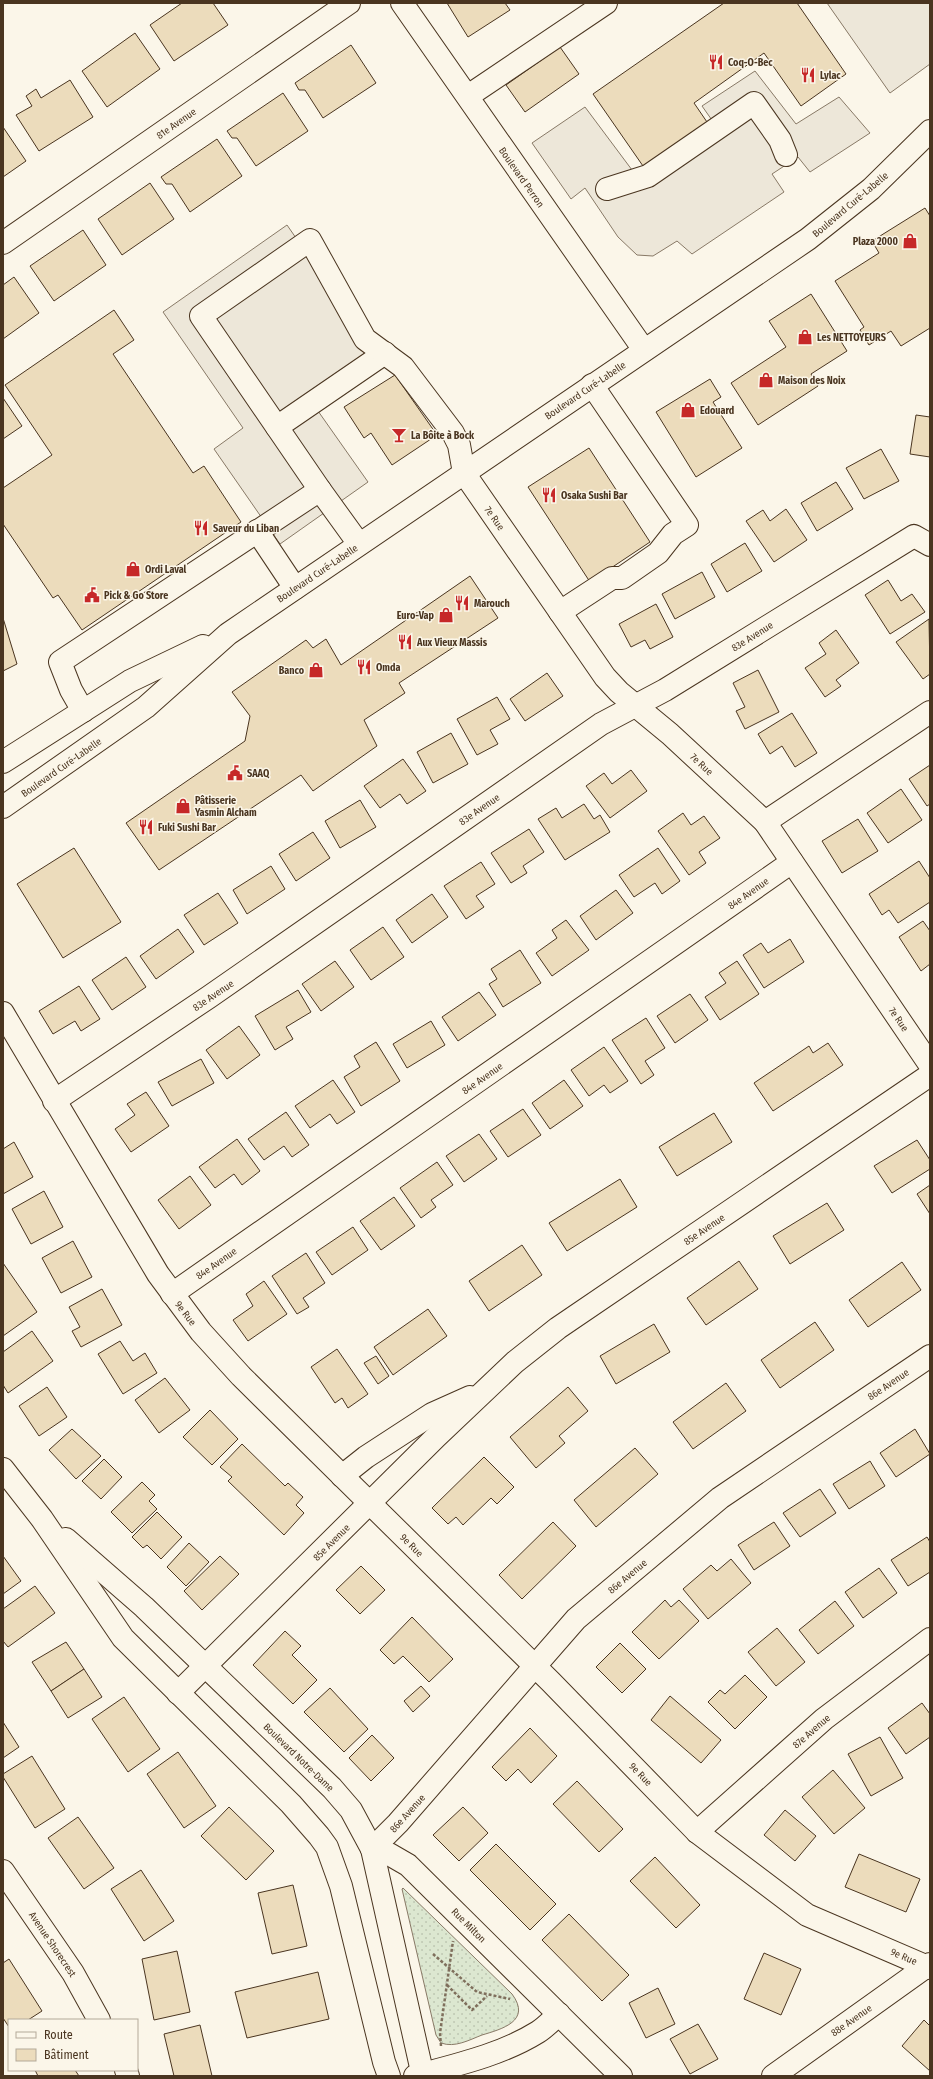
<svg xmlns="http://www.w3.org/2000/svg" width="933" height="2079" font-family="'Fira Sans Condensed',sans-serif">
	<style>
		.grass { fill: url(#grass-dots); stroke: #887966 }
		.parking { fill: #ede7d9; stroke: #887966 }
		.building { fill: #ecdcbc; stroke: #4a3520 }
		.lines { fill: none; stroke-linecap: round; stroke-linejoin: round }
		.minor-casing { stroke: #4a3520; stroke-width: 24 }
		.major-casing { stroke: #4a3520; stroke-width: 24 }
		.path { stroke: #7f6f5c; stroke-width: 2.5; stroke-dasharray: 3 2; stroke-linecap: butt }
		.minor { stroke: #fbf6e9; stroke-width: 22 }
		.major { stroke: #fbf6e9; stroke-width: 22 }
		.labels { text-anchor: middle; stroke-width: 3; stroke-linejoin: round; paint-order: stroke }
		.poi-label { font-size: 10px; font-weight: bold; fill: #4a3520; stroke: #fbf6e9; text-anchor: start }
		.street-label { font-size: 10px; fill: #4a3520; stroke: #fbf6e9 }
	</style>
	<defs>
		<pattern id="grass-dots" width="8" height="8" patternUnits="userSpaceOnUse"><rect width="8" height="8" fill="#dce7d0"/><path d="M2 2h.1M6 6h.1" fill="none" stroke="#bec7b2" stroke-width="1.8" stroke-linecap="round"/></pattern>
	</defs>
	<rect width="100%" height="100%" fill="#fbf6e9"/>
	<path class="grass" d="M403 1888 512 1994C532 2021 502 2029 482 2035 469 2040 455 2048 441 2043L436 2035 402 1889Z"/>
	<g class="parking">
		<path d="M827 3H930V64L890 93Z"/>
		<path d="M755 71 796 124 839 97 870 133 810 172 798 157 772 174 784 192 692 254 677 241 653 256 637 255 618 237 585 188 571 199 532 143 585 107 635 174 714 123 702 106Z"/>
		<path d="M287 225 384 365 318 411 368 482 280 544 214 449 243 428 163 312Z"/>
	</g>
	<g class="building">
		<path d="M182 3H213L228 25 174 61 150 25Z"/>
		<path d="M447 3H505L510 10 468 37Z"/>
		<path d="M724 3H797L846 74 801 106 764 53 694 103 707 122 643 166 593 94Z"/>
		<path d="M135 33 160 69 107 107 82 71Z"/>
		<path d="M351 45 376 83 323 118 305 90H299L295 83Z"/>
		<path d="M560 47 579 74 525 112 506 85Z"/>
		<path d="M70 80 93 117 39 151 16 115 32 106 26 96 36 89 41 98Z"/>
		<path d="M283 93 308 131 256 166 237 138H232L227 131Z"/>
		<path d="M3 127 26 161 3 177Z"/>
		<path d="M217 139 242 176 190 212 172 184H166L161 177Z"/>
		<path d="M150 183 174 219 122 255 98 219Z"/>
		<path d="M925 208 930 216V328L901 346 891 331 869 345 860 330 864 327 835 281 879 253 872 241Z"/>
		<path d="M83 230 106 265 54 301 30 266Z"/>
		<path d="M14 277 39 313 3 339V285Z"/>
		<path d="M811 294 847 351 811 374 818 386 758 425 731 383 786 347 769 321Z"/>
		<path d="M114 310 134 340 113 354 193 473 204 466 241 522 82 630 58 595 53 598 3 524V488L52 455 5 385Z"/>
		<path d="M395 375 437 435 392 465 371 433 364 438 344 407Z"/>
		<path d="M710 379 721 397 713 402 742 448 696 477 656 412Z"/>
		<path d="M3 398 22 426 3 439Z"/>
		<path d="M916 415 930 417V457L910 454Z"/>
		<path d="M589 448 650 542 590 582 528 487Z"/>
		<path d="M881 449 899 481 864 499 846 468Z"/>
		<path d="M836 482 853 509 817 531 801 503Z"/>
		<path d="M786 509 807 540 774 562 746 521 763 510 770 521Z"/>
		<path d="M745 543 762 571 727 592 711 564Z"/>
		<path d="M702 572 715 597 675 619 662 594Z"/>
		<path d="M470 576 498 618 399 683 405 693 364 720 377 746 313 791 301 775 159 870 126 823 245 741 250 716 232 692 306 640 313 648 326 639 341 665Z"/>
		<path d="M888 580 901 601 912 594 925 612 890 634 865 595Z"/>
		<path d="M656 604 673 637 650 649 645 640 631 647 619 624Z"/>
		<path d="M3 618 17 664 3 671Z"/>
		<path d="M929 619 930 674 923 679 896 642Z"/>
		<path d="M836 630 859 663 836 680 841 686 825 697 805 668 826 654 819 643Z"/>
		<path d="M758 670 779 712 745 729 736 711 745 707 733 683Z"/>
		<path d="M547 673 563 696 525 721 510 699Z"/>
		<path d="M497 697 510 719 490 730 498 744 477 755 457 719Z"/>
		<path d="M792 713 817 753 795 767 782 746 770 754 758 734Z"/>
		<path d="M451 733 468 764 433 783 417 752Z"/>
		<path d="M403 759 426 791 407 804 400 794 380 808 364 786Z"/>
		<path d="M930 765V804L927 806 909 779Z"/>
		<path d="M631 770 647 791 610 818 586 786 604 773 612 784Z"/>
		<path d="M901 789 922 820 888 843 867 813Z"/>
		<path d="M360 800 376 827 340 848 325 821Z"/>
		<path d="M584 804 594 819 600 815 610 832 565 860 538 819 556 808 562 818Z"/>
		<path d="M683 813 691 825 704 816 720 838 699 852 706 863 689 875 658 831Z"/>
		<path d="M858 819 878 851 842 873 822 841Z"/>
		<path d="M529 829 544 852 523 866 527 873 511 883 491 853Z"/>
		<path d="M313 832 330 858 296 881 279 854Z"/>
		<path d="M74 848 121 922 63 958 17 884Z"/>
		<path d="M658 848 680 881 662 894 655 883 634 897 619 875Z"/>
		<path d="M919 861 930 878V902L898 923 889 910 882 915 869 894Z"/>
		<path d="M481 862 495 884 476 896 484 907 466 919 444 886Z"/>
		<path d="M271 866 285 889 247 914 233 890Z"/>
		<path d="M616 890 633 913 596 940 580 916Z"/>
		<path d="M218 893 238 923 204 945 184 915Z"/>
		<path d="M432 894 448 917 412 943 396 920Z"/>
		<path d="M566 920 589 950 552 976 536 953 557 938 552 930Z"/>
		<path d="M923 921 930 931V964L921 971 899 937Z"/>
		<path d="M383 927 404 957 371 980 350 950Z"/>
		<path d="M178 929 194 952 156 979 140 956Z"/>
		<path d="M790 939 804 962 764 988 743 955 761 943 768 953Z"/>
		<path d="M520 950 541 983 503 1007 489 984 497 979 491 969Z"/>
		<path d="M126 957 146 987 112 1010 92 980Z"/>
		<path d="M335 961 354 987 321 1011 302 984Z"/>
		<path d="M737 961 759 994 720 1020 705 997 726 983 719 973Z"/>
		<path d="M79 986 100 1019 81 1031 75 1021 53 1034 39 1011Z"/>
		<path d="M298 990 311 1012 286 1027 293 1039 275 1050 255 1016Z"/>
		<path d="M479 992 496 1015 458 1041 442 1017Z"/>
		<path d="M690 994 708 1020 675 1043 657 1016Z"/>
		<path d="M646 1018 665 1048 645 1061 654 1075 641 1084 612 1040Z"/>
		<path d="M431 1021 445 1045 407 1068 393 1044Z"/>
		<path d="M239 1026 260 1055 227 1079 206 1050Z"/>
		<path d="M376 1042 400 1081 361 1106 344 1077 360 1067 354 1056Z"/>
		<path d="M828 1043 843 1065 773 1111 754 1083 809 1046 813 1053Z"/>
		<path d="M604 1047 628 1081 610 1093 604 1085 589 1096 571 1070Z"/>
		<path d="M201 1059 214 1083 172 1106 158 1082Z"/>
		<path d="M333 1080 355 1112 337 1124 330 1114 310 1128 295 1106Z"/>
		<path d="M564 1080 583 1106 550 1129 532 1103Z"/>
		<path d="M146 1092 169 1126 131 1152 115 1129 135 1115 127 1104Z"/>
		<path d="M523 1109 541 1135 508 1157 490 1131Z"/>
		<path d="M286 1112 309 1145 292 1157 284 1146 264 1160 248 1139Z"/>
		<path d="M714 1113 732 1142 677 1176 659 1147Z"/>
		<path d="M479 1134 497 1159 464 1182 446 1156Z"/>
		<path d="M237 1139 260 1171 242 1185 234 1174 215 1188 199 1167Z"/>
		<path d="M917 1140 930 1160V1169L892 1193 874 1166Z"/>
		<path d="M14 1142 33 1177 3 1194V1149Z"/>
		<path d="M437 1162 453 1185 431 1200 436 1207 421 1218 400 1188Z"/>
		<path d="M190 1176 211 1205 179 1229 158 1200Z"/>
		<path d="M620 1179 637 1207 567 1251 549 1223Z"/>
		<path d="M930 1185V1214L917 1194Z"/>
		<path d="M44 1191 63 1227 31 1244 12 1209Z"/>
		<path d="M394 1197 415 1226 381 1250 360 1221Z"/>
		<path d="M827 1203 844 1230 790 1264 773 1236Z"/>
		<path d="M353 1227 368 1250 332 1275 316 1252Z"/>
		<path d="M73 1241 92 1277 61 1293 42 1258Z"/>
		<path d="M522 1245 542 1275 489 1311 469 1281Z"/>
		<path d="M306 1253 325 1283 303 1298 309 1307 297 1314 272 1276Z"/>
		<path d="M739 1261 758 1289 706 1325 687 1298Z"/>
		<path d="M902 1262 921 1290 868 1327 849 1300Z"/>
		<path d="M3 1263 37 1312 3 1336Z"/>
		<path d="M264 1281 287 1314 248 1341 233 1320 253 1306 246 1294Z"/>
		<path d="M102 1289 122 1325 81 1347 72 1331 80 1327 69 1307Z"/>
		<path d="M428 1309 447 1336 393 1375 374 1347Z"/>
		<path d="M815 1322 834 1350 780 1388 761 1360Z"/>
		<path d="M654 1324 670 1352 616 1384 600 1356Z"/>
		<path d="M32 1331 53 1361 8 1393 3 1385V1352Z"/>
		<path d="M120 1341 133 1361 145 1353 157 1373 123 1394 98 1354Z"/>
		<path d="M337 1349 368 1394 348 1408 342 1398 335 1403 311 1367Z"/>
		<path d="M376 1356 389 1376 378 1384 364 1363Z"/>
		<path d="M165 1378 190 1410 159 1433 135 1400Z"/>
		<path d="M726 1383 746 1411 693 1449 673 1422Z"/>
		<path d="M47 1387 67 1417 39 1436 19 1406Z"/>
		<path d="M568 1387 588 1411 559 1436 565 1443 536 1468 510 1437Z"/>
		<path d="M210 1410 238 1439 212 1465 183 1437Z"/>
		<path d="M72 1429 101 1456 76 1479 49 1450Z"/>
		<path d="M915 1429 930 1454 896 1477 880 1453Z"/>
		<path d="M242 1444 285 1486 288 1483 303 1497 296 1505 304 1513 284 1535 228 1481 232 1477 220 1467Z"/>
		<path d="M635 1448 658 1474 596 1527 574 1500Z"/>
		<path d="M484 1457 514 1487 497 1504 491 1498 463 1525 456 1517 448 1524 432 1508Z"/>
		<path d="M104 1459 122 1477 101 1499 82 1481Z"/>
		<path d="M870 1461 885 1486 849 1509 833 1484Z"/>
		<path d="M142 1482 155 1495 149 1501 157 1509 132 1533 111 1512Z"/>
		<path d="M820 1489 836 1513 800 1537 783 1513Z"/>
		<path d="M157 1512 182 1537 161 1559 147 1545 143 1548 132 1537Z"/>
		<path d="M553 1522 576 1546 522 1599 499 1575Z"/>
		<path d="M774 1522 790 1546 754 1570 738 1545Z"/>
		<path d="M927 1537 930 1542V1572L908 1586 891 1560Z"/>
		<path d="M189 1543 209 1562 186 1586 167 1567Z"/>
		<path d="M3 1556 21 1581 3 1594Z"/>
		<path d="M220 1556 239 1574 202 1610 184 1591Z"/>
		<path d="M731 1559 751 1583 708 1619 683 1589 711 1565 717 1571Z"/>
		<path d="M361 1566 385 1590 360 1614 336 1590Z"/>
		<path d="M879 1568 897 1593 863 1618 845 1592Z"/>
		<path d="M35 1586 55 1613 8 1647 3 1641V1609Z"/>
		<path d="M665 1600 671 1607 679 1600 699 1621 659 1659 632 1632Z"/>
		<path d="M835 1601 854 1626 818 1654 799 1630Z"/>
		<path d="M412 1617 453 1659 429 1682 403 1656 394 1664 380 1650Z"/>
		<path d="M777 1628 805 1662 776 1686 748 1652Z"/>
		<path d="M285 1631 301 1646 292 1655 317 1680 293 1704 253 1665Z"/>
		<path d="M66 1642 84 1669 51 1691 32 1662Z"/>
		<path d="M620 1643 646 1669 622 1693 596 1667Z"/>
		<path d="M84 1669 102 1697 68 1718 51 1691Z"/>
		<path d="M745 1675 767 1697 735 1729 708 1702 720 1690 725 1694Z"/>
		<path d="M421 1686 430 1696 413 1712 404 1701Z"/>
		<path d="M330 1688 368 1729 344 1752 304 1712Z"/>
		<path d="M670 1696 721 1740 701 1763 651 1720Z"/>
		<path d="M124 1697 160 1749 128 1772 92 1719Z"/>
		<path d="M922 1703 930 1714V1737L906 1754 888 1728Z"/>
		<path d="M3 1722 19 1747 3 1758Z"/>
		<path d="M530 1728 557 1756 531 1783 518 1769 506 1781 492 1767Z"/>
		<path d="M372 1735 394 1758 371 1781 349 1758Z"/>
		<path d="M880 1737 903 1778 871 1796 848 1754Z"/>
		<path d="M178 1752 216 1806 184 1828 147 1774Z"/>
		<path d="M32 1756 65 1809 35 1828 3 1777V1774Z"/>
		<path d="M833 1770 865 1808 834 1834 802 1797Z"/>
		<path d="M577 1781 623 1829 599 1852 553 1804Z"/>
		<path d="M229 1807 274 1851 246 1880 201 1836Z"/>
		<path d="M463 1807 488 1833 459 1861 433 1835Z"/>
		<path d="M785 1810 816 1836 795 1861 764 1835Z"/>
		<path d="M78 1817 114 1868 84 1889 48 1838Z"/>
		<path d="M496 1844 556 1904 530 1930 470 1870Z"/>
		<path d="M859 1854 920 1879 906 1912 845 1887Z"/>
		<path d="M655 1857 700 1905 676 1928 630 1881Z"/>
		<path d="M141 1870 174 1921 144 1941 111 1889Z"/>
		<path d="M293 1885 307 1946 272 1954 258 1893Z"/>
		<path d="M569 1914 629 1975 602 2001 542 1940Z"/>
		<path d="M177 1951 190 2012 154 2020 142 1959Z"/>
		<path d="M764 1953 801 1969 781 2015 744 1999Z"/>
		<path d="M9 1959 42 2011 28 2020H9V2027L3 2018V1963Z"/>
		<path d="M318 1972 329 2019 247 2038 235 1992Z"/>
		<path d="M658 1988 675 2024 646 2038 629 2003Z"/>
		<path d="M924 2020 930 2026V2071L902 2046Z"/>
		<path d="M698 2024 718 2059 690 2074 670 2039Z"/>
		<path d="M200 2025 212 2076H174L164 2034Z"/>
		<path d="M35 2070H75L79 2076H38Z"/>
	</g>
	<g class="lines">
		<g class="minor-casing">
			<g id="minor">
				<path d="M402 3 644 350"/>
				<path d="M468 96 606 3"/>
				<path d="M607 189 648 176 754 103 780 140 786 155"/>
				<path d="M3 243 349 3"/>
				<path d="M277 427 385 353"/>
				<path d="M320 490 201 316 310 240 365 339 403 367 453 433 459 445 464 473 605 677 619 692 670 734 765 822 930 1065"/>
				<path d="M257 531 295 588"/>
				<path d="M560 612 612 578H622L658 553 673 534 687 525 592 385"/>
				<path d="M83 711 71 690 60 662 320 490 359 544"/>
				<path d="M765 822 930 712"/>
				<path d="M3 1013 158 1274 201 1332 241 1376 551 1682 697 1832 807 1915 930 1968"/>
				<path d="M54 1101 209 997 601 724 665 690 914 536 930 545"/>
				<path d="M172 1294 792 862"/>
				<path d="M3 1469 42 1519 123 1638 291 1804 319 1836 327 1847 341 1886 384 2062 389 2076"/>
				<path d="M342 1476 366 1457 432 1414 470 1397"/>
				<path d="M66 1539 144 1607 332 1788 351 1810 372 1849 423 2076"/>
				<path d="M178 1693 436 1437 515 1362 558 1328 930 1075"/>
				<path d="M697 1832 824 1719 930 1639"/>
				<path d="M372 1849 398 1823 576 1619 720 1498 930 1356"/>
				<path d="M372 1849 389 1854 408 1865 621 2076"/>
				<path d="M3 1871 73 1973 99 2020"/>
				<path d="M126 2070 128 2076"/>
				<path d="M415 2076C456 2065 501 2055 538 2032 546 2027 552 2020 559 2014"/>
				<path d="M773 2076 930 1964"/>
			</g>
		</g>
		<g class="major-casing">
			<g id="major">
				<path d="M3 762 130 681 203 646"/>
				<path d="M3 807 146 707 228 634 808 239 871 189 930 131"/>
			</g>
		</g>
		<g class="path">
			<path d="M433 1954 477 1992 510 1999"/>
			<path d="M447 1985 472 2010 487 1996"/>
			<path d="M441 2046 440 2033 453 1941"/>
		</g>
		<use href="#minor" class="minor"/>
		<use href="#major" class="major"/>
	</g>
	<defs>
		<g id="restaurant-bare" transform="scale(1.2)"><path d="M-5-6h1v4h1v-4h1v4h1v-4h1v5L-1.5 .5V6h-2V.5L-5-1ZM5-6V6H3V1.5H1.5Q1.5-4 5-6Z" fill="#c62828" stroke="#fbf6e9" stroke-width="2.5" paint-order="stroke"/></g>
		<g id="shop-bare" transform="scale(1.2)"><path d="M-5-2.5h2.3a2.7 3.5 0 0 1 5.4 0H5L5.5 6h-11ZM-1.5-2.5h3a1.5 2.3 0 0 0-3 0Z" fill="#c62828" stroke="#fbf6e9" stroke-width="2.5" paint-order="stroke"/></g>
		<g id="bar-bare" transform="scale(1.2)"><path d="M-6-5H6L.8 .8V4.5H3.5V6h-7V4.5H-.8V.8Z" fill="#c62828" stroke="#fbf6e9" stroke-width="2.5" paint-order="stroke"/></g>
		<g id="civic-bare" transform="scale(1.2)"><path d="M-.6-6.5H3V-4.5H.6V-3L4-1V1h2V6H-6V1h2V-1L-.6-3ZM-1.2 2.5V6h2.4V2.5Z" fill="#c62828" stroke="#fbf6e9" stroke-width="2.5" paint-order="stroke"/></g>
	</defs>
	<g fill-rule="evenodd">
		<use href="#restaurant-bare" x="716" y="62"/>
		<use href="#restaurant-bare" x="808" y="75"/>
		<use href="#shop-bare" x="910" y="241"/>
		<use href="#shop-bare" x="805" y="337"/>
		<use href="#shop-bare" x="766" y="380"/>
		<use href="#shop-bare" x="688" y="410"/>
		<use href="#bar-bare" x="399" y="435"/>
		<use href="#restaurant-bare" x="549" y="495"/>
		<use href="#restaurant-bare" x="201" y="528"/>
		<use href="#shop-bare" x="133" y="569"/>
		<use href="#civic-bare" x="92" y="595"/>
		<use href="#restaurant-bare" x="462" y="603"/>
		<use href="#shop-bare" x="446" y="615"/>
		<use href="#restaurant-bare" x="405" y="642"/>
		<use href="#restaurant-bare" x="364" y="667"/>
		<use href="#shop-bare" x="316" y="670"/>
		<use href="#civic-bare" x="235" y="773"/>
		<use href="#shop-bare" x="183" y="806"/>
		<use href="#restaurant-bare" x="146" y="827"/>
	</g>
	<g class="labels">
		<g class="poi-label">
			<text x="728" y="66">Coq-O-Bec</text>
			<text x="820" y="79">Lylac</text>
			<text x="898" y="245" text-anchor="end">Plaza 2000</text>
			<text x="817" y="341">Les NETTOYEURS</text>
			<text x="778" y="384">Maison des Noix</text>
			<text x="700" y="414">Edouard</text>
			<text x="411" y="439">La Bôite à Bock</text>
			<text x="561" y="499">Osaka Sushi Bar</text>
			<text x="213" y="532">Saveur du Liban</text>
			<text x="145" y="573">Ordi Laval</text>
			<text x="104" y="599">Pick &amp; Go Store</text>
			<text x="474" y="607">Marouch</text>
			<text x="434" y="619" text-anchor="end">Euro-Vap</text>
			<text x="417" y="646">Aux Vieux Massis</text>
			<text x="376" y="671">Omda</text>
			<text x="304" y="674" text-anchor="end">Banco</text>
			<text x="247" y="777">SAAQ</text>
			<text x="195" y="804">Pâtisserie<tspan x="195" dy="12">Yasmin Alcham</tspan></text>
			<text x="158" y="831">Fuki Sushi Bar</text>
		</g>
		<g class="street-label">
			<text transform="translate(176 123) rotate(-35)" y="4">81e Avenue</text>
			<text transform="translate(522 177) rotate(55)" y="4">Boulevard Perron</text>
			<text transform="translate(850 204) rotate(-40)" y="4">Boulevard Curé-Labelle</text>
			<text transform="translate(585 390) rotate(-34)" y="4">Boulevard Curé-Labelle</text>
			<text transform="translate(495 518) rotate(55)" y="4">7e Rue</text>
			<text transform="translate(317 573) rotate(-34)" y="4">Boulevard Curé-Labelle</text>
			<text transform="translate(752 636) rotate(-32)" y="4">83e Avenue</text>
			<text transform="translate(702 764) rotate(43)" y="4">7e Rue</text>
			<text transform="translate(61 767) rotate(-35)" y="4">Boulevard Curé-Labelle</text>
			<text transform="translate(479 809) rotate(-35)" y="4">83e Avenue</text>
			<text transform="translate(748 893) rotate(-35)" y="4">84e Avenue</text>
			<text transform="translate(213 995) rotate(-34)" y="4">83e Avenue</text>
			<text transform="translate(899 1019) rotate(56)" y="4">7e Rue</text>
			<text transform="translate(482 1078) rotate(-35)" y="4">84e Avenue</text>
			<text transform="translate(704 1229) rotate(-34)" y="4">85e Avenue</text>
			<text transform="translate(216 1263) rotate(-35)" y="4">84e Avenue</text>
			<text transform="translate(186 1313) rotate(53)" y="4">9e Rue</text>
			<text transform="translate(888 1384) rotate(-34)" y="4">86e Avenue</text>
			<text transform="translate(331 1542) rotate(-45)" y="4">85e Avenue</text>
			<text transform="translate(412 1545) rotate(45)" y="4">9e Rue</text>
			<text transform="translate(627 1576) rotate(-40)" y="4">86e Avenue</text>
			<text transform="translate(811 1731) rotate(-41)" y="4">87e Avenue</text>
			<text transform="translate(299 1757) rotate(44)" y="4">Boulevard Notre-Dame</text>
			<text transform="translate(641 1774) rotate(46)" y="4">9e Rue</text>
			<text transform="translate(407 1813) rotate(-48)" y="4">86e Avenue</text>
			<text transform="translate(469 1925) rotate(45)" y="4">Rue Milton</text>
			<text transform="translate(53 1944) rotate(56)" y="4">Avenue Shorecrest</text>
			<text transform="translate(904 1956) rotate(23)" y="4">9e Rue</text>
			<text transform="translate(851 2020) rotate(-35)" y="4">88e Avenue</text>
		</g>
	</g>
	<rect width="933" height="2079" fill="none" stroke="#4a3520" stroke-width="8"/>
	<rect x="8" y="2019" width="130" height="52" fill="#fbf6e9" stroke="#b4a999"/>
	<rect x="16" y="2032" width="20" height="6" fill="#fbf6e9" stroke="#b4a999"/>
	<text x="44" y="2039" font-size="12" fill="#4a3520">Route</text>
	<rect x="16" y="2049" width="20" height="12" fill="#ecdcbc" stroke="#b4a999"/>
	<text x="44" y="2059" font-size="12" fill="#4a3520">Bâtiment</text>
</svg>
